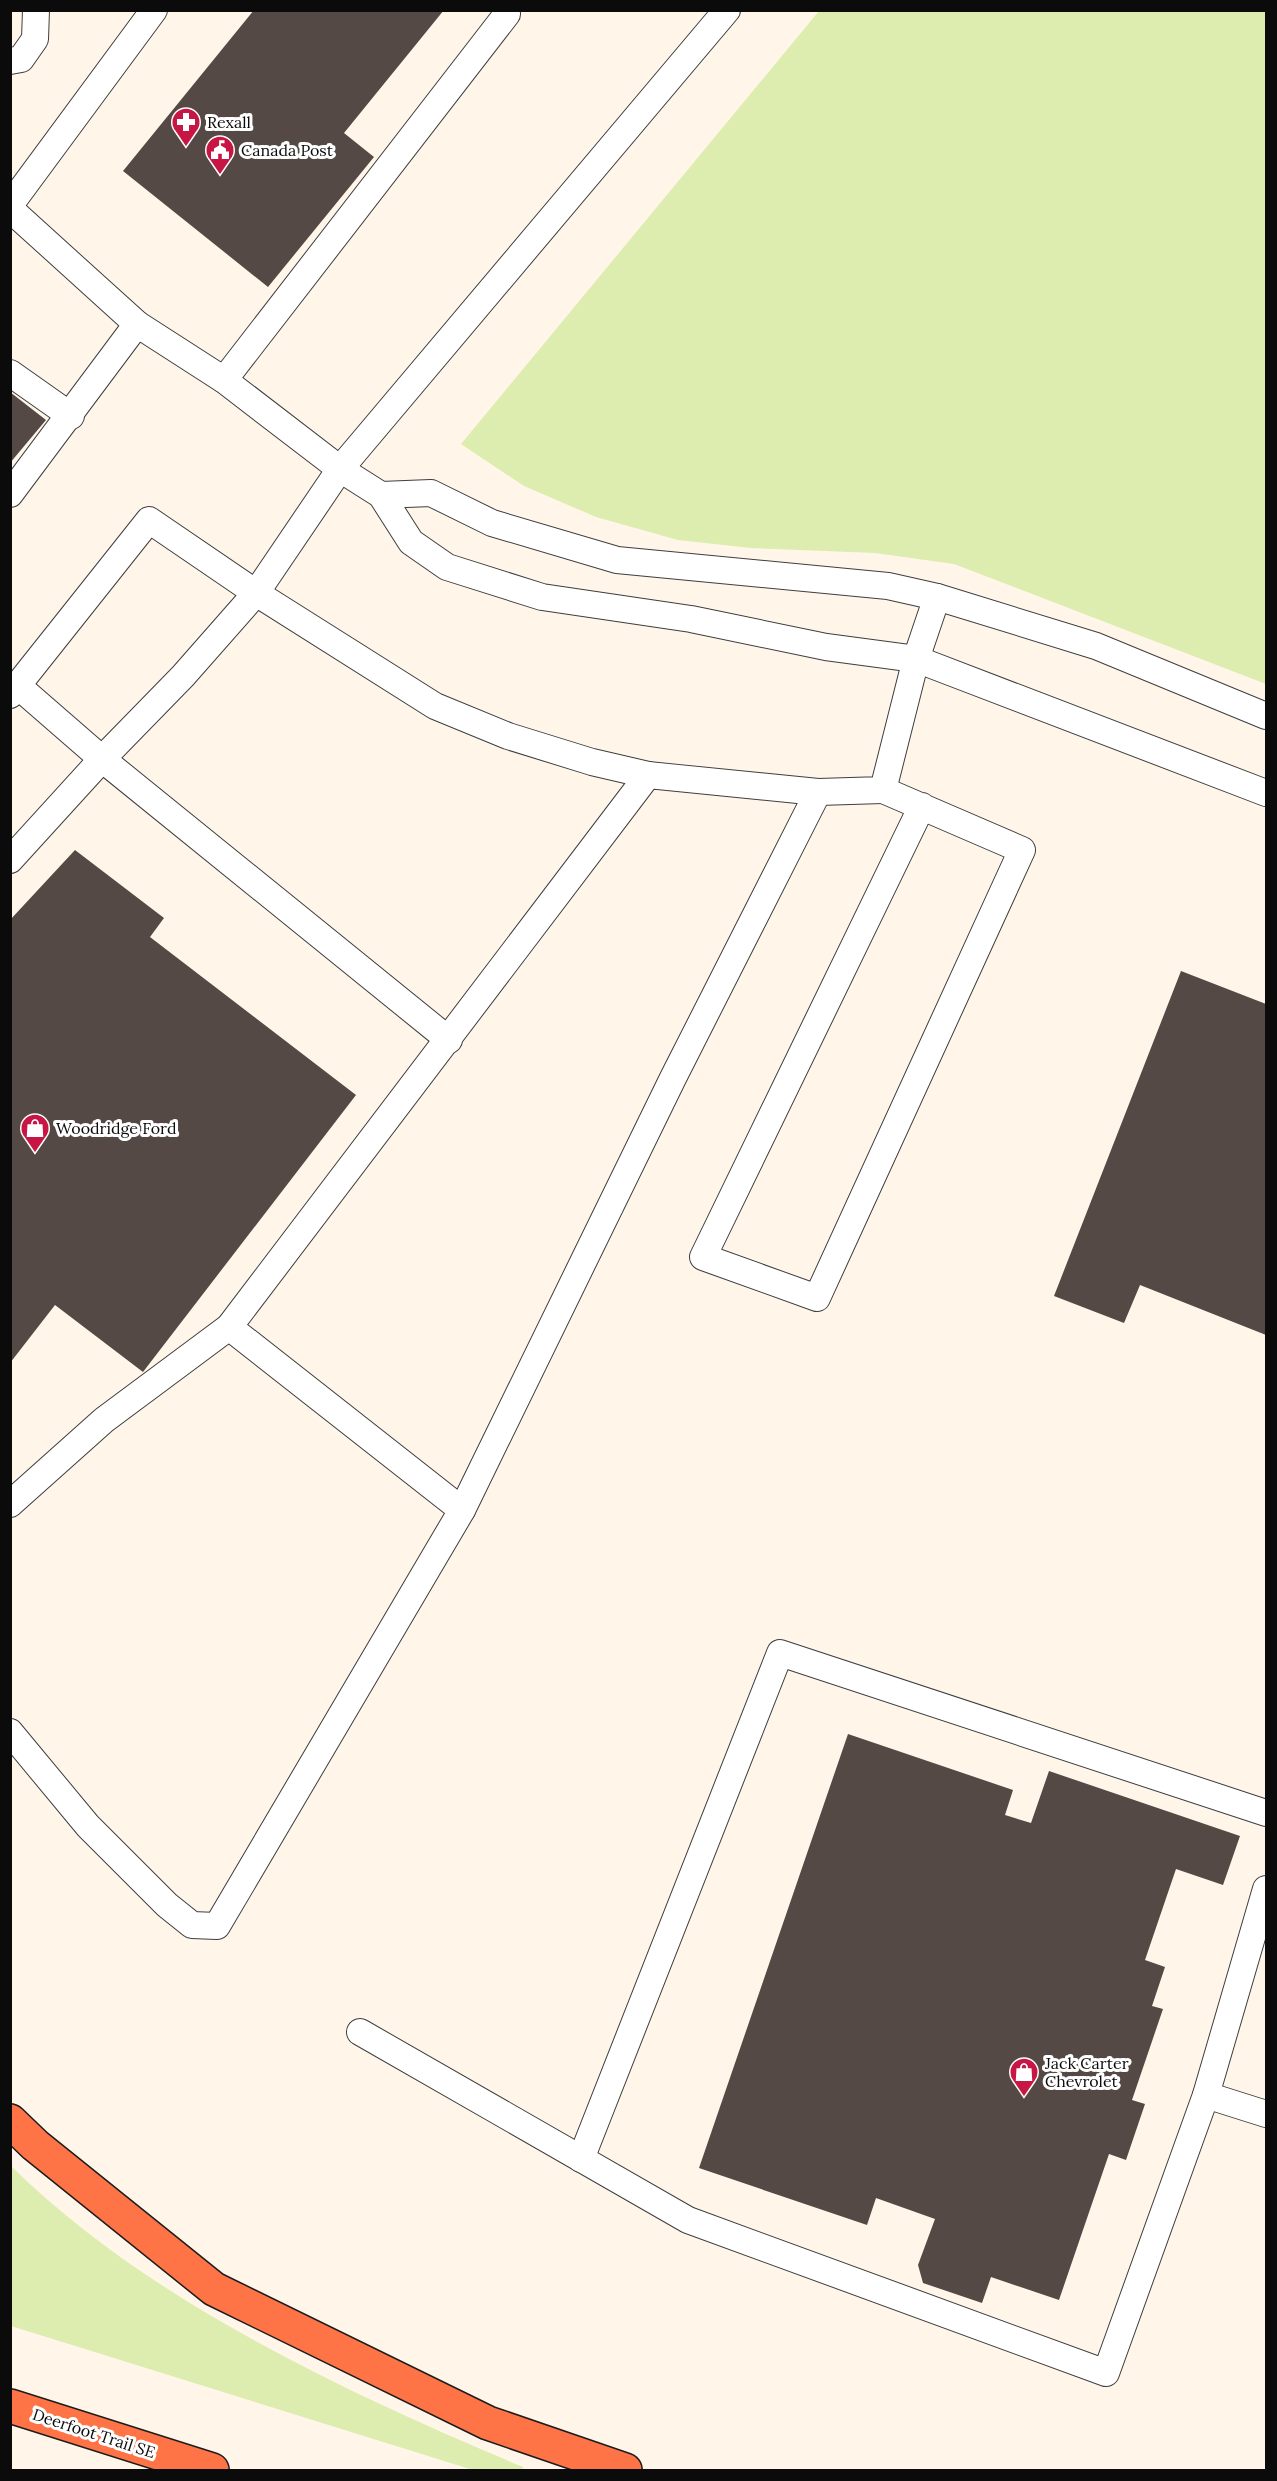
<svg xmlns="http://www.w3.org/2000/svg" width="1277" height="2481" font-family="Lora,serif">
	<style>
		.green { fill: #dcedaf }
		.building { fill: #554946 }
		.lines { fill: none; stroke-linecap: round; stroke-linejoin: round }
		.lane-casing { stroke: #3e3e3e; stroke-width: 28 }
		.highway-casing { stroke: #1c1c1c; stroke-width: 36 }
		.lane { stroke: #fff; stroke-width: 26 }
		.highway { stroke: #ff7447; stroke-width: 33 }
		.labels { text-anchor: middle; stroke-width: 6; stroke-linejoin: round; paint-order: stroke }
		.poi-label { font-size: 16px; fill: #0b0b0b; stroke: #fff; text-anchor: start }
		.street-label { font-size: 16px; fill: #0b0b0b; stroke: #fff }
	</style>
	<rect width="100%" height="100%" fill="#fff6e9"/>
	<g class="green">
		<path d="M819 11H1266V684L954 564 875 553 751 548 678 540 596 517 524 486 461 444Z"/>
		<path d="M11 2166C148 2301 347 2393 523 2467L522 2470H473L11 2326Z"/>
	</g>
	<g class="building">
		<path d="M254 10H444L344 133 374 157 268 287 123 171Z"/>
		<path d="M10 392 46 420 10 463Z"/>
		<path d="M75 850 164 918 150 937 356 1095 143 1372 55 1305 10 1363V920Z"/>
		<path d="M1181 971 1266 1004V1335L1140 1285 1124 1323 1054 1296Z"/>
		<path d="M848 1734 1013 1790 1005 1815 1031 1823 1049 1771 1240 1836 1223 1885 1176 1869 1145 1960 1165 1967 1152 2006 1163 2009 1132 2100 1145 2104 1126 2160 1109 2154 1059 2300 991 2277 982 2303 923 2283 918 2265 935 2219 876 2198 867 2225 699 2168Z"/>
	</g>
	<g class="lines">
		<g class="lane-casing">
			<g id="lane">
				<path d="M10 61 21 59 35 39 36 10"/>
				<path d="M10 205 154 10"/>
				<path d="M10 209 137 324 224 380 340 469 381 495 411 542 447 567 542 597 691 619 826 647 916 659 1266 793"/>
				<path d="M10 373 71 416"/>
				<path d="M224 380 507 14"/>
				<path d="M10 494 137 324"/>
				<path d="M381 495 431 493 492 523 617 560 888 586 937 597 1096 646 1266 716"/>
				<path d="M18 686 102 759 449 1040"/>
				<path d="M10 695 149 520 256 593 435 706 508 736 592 762 648 775"/>
				<path d="M883 790 1022 850 817 1298 703 1257 922 806"/>
				<path d="M10 860 102 759 183 676 256 593 340 469 727 10"/>
				<path d="M229 1327 462 1510"/>
				<path d="M10 1504 104 1420 229 1327 648 775 818 792 883 790 916 659 937 597"/>
				<path d="M10 1732 88 1826 167 1905 192 1925 217 1926 462 1510 673 1078 818 792"/>
				<path d="M360 2032 688 2220 1106 2373 1206 2095 1266 1889"/>
				<path d="M1206 2095 1266 2114"/>
				<path d="M581 2159 780 1653 1266 1813"/>
			</g>
		</g>
		<g class="highway-casing">
			<g id="highway">
				<path d="M10 2121 35 2145 214 2289 488 2423 625 2470"/>
				<path d="M10 2406 212 2470"/>
			</g>
		</g>
		<use href="#lane" class="lane"/>
		<use href="#highway" class="highway"/>
	</g>
	<defs>
		<g id="pharmacy-pin" transform="scale(1.5)"><path d="M0 17L-7.5 6A9.5 9.5 0 1 1 7.5 6Z" fill="#c81644" stroke="#fff"/><path d="M-2-6h4v4h4v4h-4v4h-4v-4h-4v-4h4Z" fill="#fff"/></g>
		<g id="civic-pin" transform="scale(1.5)"><path d="M0 17L-7.5 6A9.5 9.5 0 1 1 7.5 6Z" fill="#c81644" stroke="#fff"/><path d="M-.6-6.5H3V-4.5H.6V-3L4-1V1h2V6H-6V1h2V-1L-.6-3ZM-1.2 2.5V6h2.4V2.5Z" fill="#fff"/></g>
		<g id="shop-pin" transform="scale(1.5)"><path d="M0 17L-7.5 6A9.5 9.5 0 1 1 7.5 6Z" fill="#c81644" stroke="#fff"/><path d="M-5-2.5h2.3a2.7 3.5 0 0 1 5.4 0H5L5.5 6h-11ZM-1.5-2.5h3a1.5 2.3 0 0 0-3 0Z" fill="#fff"/></g>
	</defs>
	<g fill-rule="evenodd">
		<use href="#pharmacy-pin" x="186" y="122"/>
		<use href="#civic-pin" x="220" y="150"/>
		<use href="#shop-pin" x="35" y="1128"/>
		<use href="#shop-pin" x="1024" y="2072"/>
	</g>
	<g class="labels">
		<g class="poi-label">
			<text x="207" y="128">Rexall</text>
			<text x="241" y="156">Canada Post</text>
			<text x="56" y="1134">Woodridge Ford</text>
			<text x="1045" y="2069">Jack Carter<tspan x="1045" dy="18">Chevrolet</tspan></text>
		</g>
		<g class="street-label">
			<text transform="translate(94 2433) rotate(18)" y="6">Deerfoot Trail SE</text>
		</g>
	</g>
	<rect width="1277" height="2481" fill="none" stroke="#0b0b0b" stroke-width="24"/>
</svg>
